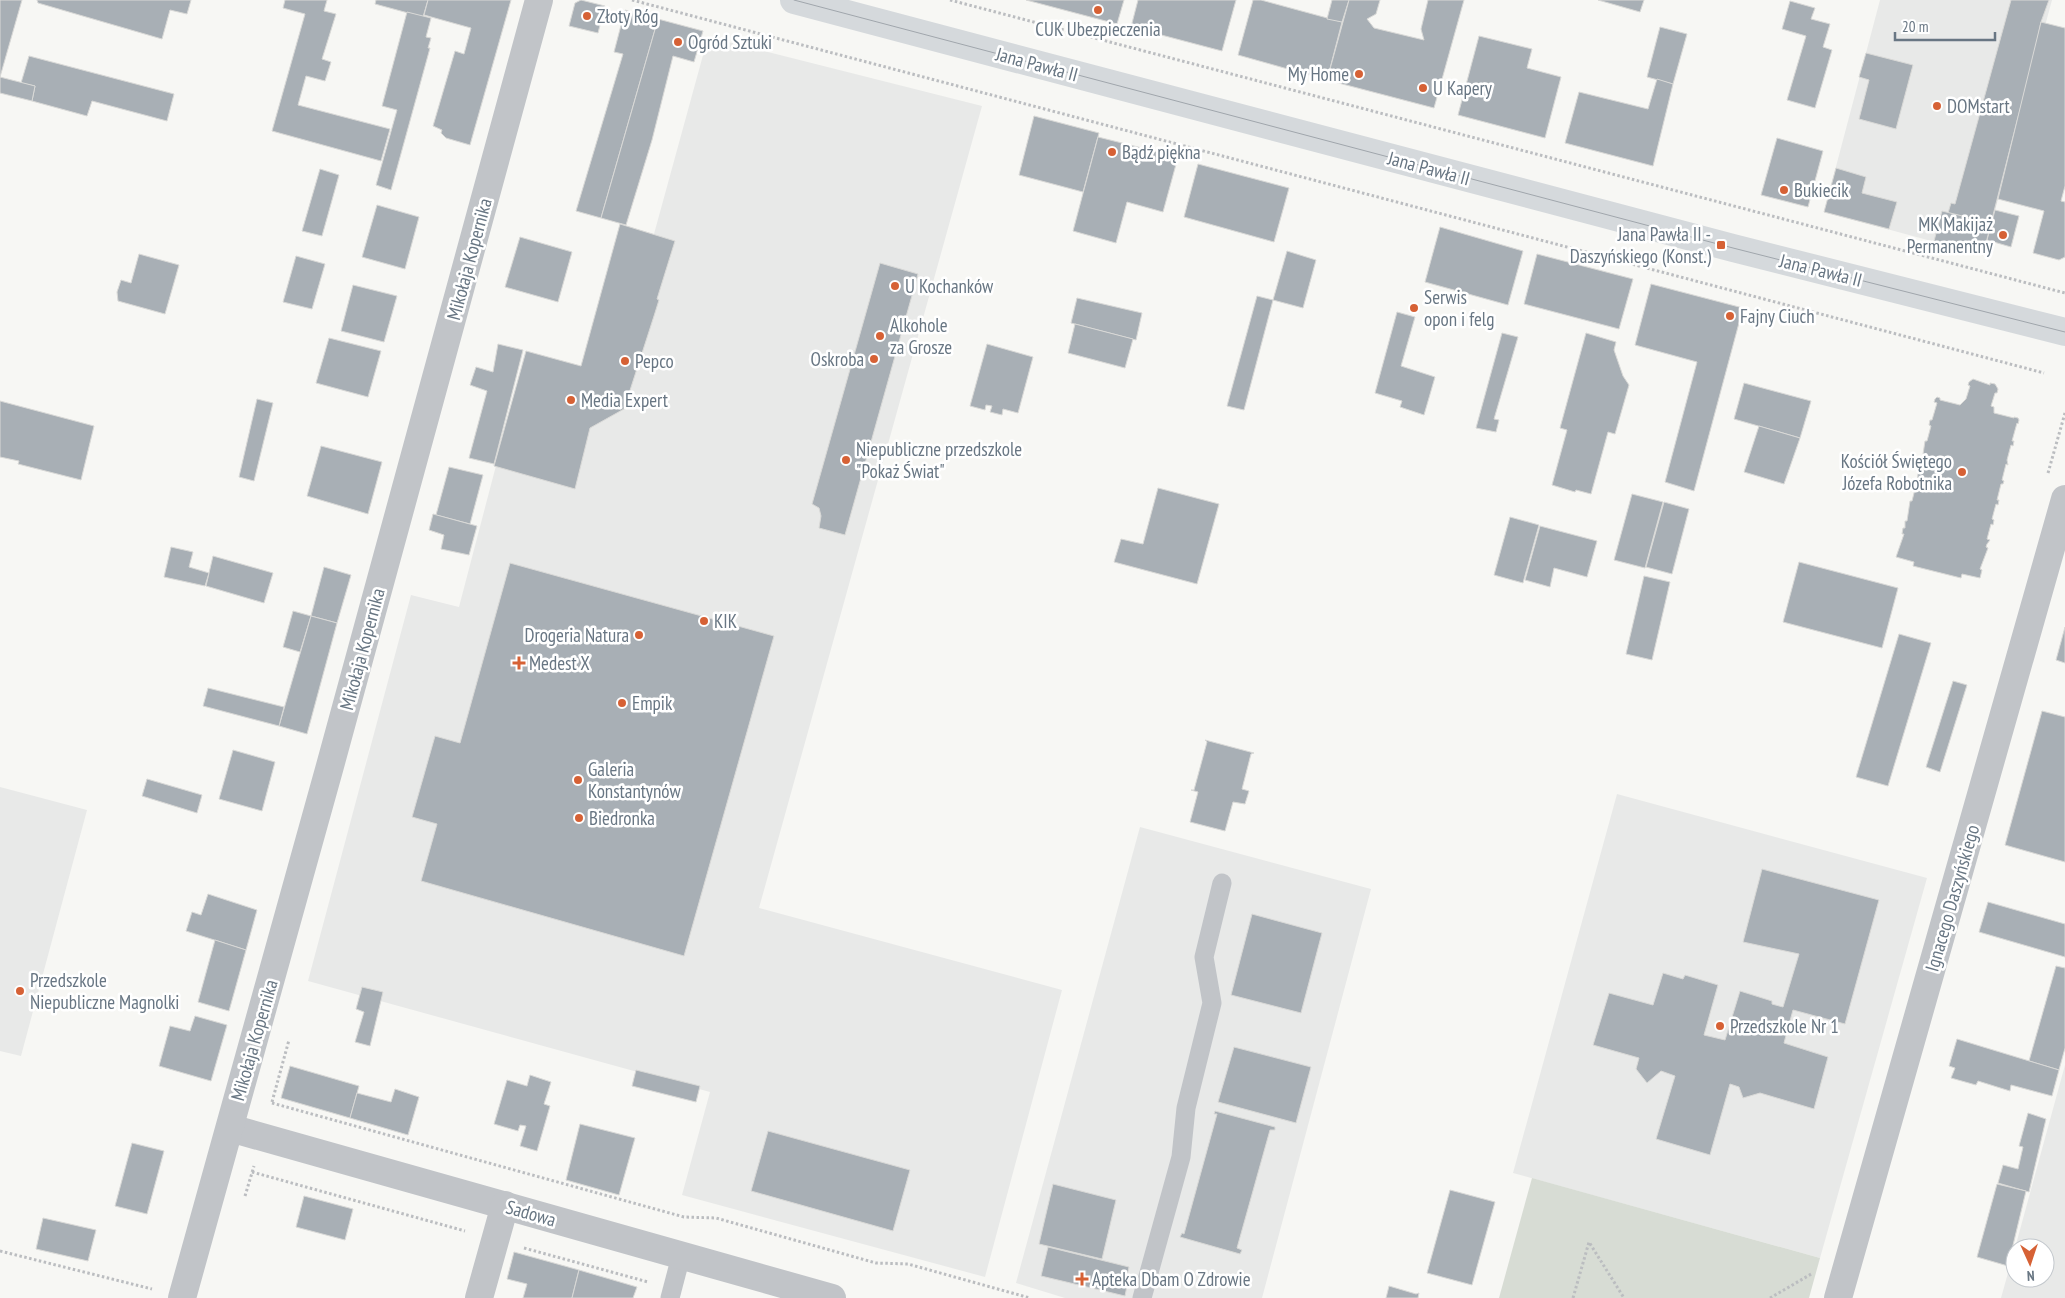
<svg xmlns="http://www.w3.org/2000/svg" width="2065" height="1298" font-family="'PT Sans Narrow',sans-serif">
	<style>
		.built { fill: #e8e9e8 }
		.green { fill: #d7dcd4 }
		.building { fill: #a8afb5; stroke: #d9d9d7 }
		.lines { fill: none; stroke-linecap: round; stroke-linejoin: round }
		.path { stroke: #bbbdc0; stroke-width: 3; stroke-dasharray: 2.5 2.5; stroke-linecap: butt }
		.lane { stroke: #c1c4c8; stroke-width: 19 }
		.street { stroke: #c1c4c8; stroke-width: 28 }
		.secondary { stroke: #d5d9dc; stroke-width: 28 }
		.tram { stroke: #a0a6ac; stroke-width: 1 }
		.poi-dot { fill: #d66135; stroke: #fff; stroke-width: 2 }
		.labels { text-anchor: middle; stroke-width: 5; stroke-linejoin: round; paint-order: stroke }
		.poi-label { font-size: 19px; fill: #687683; stroke: #fff; text-anchor: start }
		.street-label { font-size: 19px; fill: #687683; stroke: #fff }
	</style>
	<rect width="100%" height="100%" fill="#f7f7f4"/>
	<g class="built">
		<path d="M1880 0H2052L1983 255 1824 212Z"/>
		<path d="M708 37 982 106 759 908 1062 990 985 1277 682 1195 710 1092 308 981 411 595 459 607 526 351 581 366 620 224 654 234Z"/>
		<path d="M0 787 87 810 21 1056 0 1051Z"/>
		<path d="M1617 794 1927 878 1820 1258 1513 1173Z"/>
		<path d="M1140 827 1371 889 1262 1298H1065L1016 1283Z"/>
		<path d="M2065 1065V1298H2001L2015 1248V1278H2045V1248H2015Z"/>
	</g>
	<path class="green" d="M1532 1178 1820 1258 1809 1298H1499Z"/>
	<g class="building">
		<path d="M0 0H22L0 77Z"/>
		<path d="M37 0H191L187 14 170 10 162 39 38 3Z"/>
		<path d="M285 0H327L324 11 336 14 322 59 331 62 325 81 306 76 298 105 390 129 381 161 272 131 305 14 283 8Z"/>
		<path d="M376 0H428L423 17 375 4Z"/>
		<path d="M428 0H511L470 145 446 138 441 133 442 130 433 126 455 51 464 54 471 28 424 15Z"/>
		<path d="M581 0 605 6 598 33 569 26 575 3Z"/>
		<path d="M1026 0H1124L1117 24Z"/>
		<path d="M1138 0H1236L1222 51 1131 27Z"/>
		<path d="M1253 0H1261L1342 22 1327 80 1238 55Z"/>
		<path d="M1332 0H1349L1342 22 1327 19Z"/>
		<path d="M1349 0H1380L1376 14 1367 19 1374 28 1424 40 1421 29 1428 0H1464L1434 108 1327 80Z"/>
		<path d="M1598 0H1644L1640 12Z"/>
		<path d="M2011 0H2049L2041 22 2034 55 1991 223 1948 213 1951 203 1955 204Z"/>
		<path d="M1790 1 1815 8 1811 19 1830 24 1823 47 1832 50 1815 108 1787 100 1806 36 1782 29Z"/>
		<path d="M625 10 658 19 601 218 576 211 623 54 614 52Z"/>
		<path d="M407 12 431 18 426 37 431 38 428 48H430L391 190 376 185 397 110 382 106Z"/>
		<path d="M658 19 703 31 694 62 673 56 652 140 626 225 601 218Z"/>
		<path d="M2041 22 2065 28V186L2061 201 2065 202V257L2059 260 2033 253 2044 211 1998 199Z"/>
		<path d="M1660 27 1687 34 1673 84 1647 77Z"/>
		<path d="M1479 36 1532 49 1527 68 1561 77 1545 138 1458 115Z"/>
		<path d="M1866 53 1913 65 1896 129 1859 119 1869 80 1859 77Z"/>
		<path d="M29 56 174 94 167 121 92 101 87 116 32 101 35 86 21 83Z"/>
		<path d="M0 77 35 86 32 101 0 93Z"/>
		<path d="M1657 79 1673 84 1653 166 1565 143 1579 92 1648 109Z"/>
		<path d="M1034 116 1099 133 1083 192 1019 175Z"/>
		<path d="M1098 137 1178 157 1163 212 1127 202 1116 243 1073 231Z"/>
		<path d="M1777 138 1823 151 1808 207 1761 195Z"/>
		<path d="M1198 164 1289 188 1274 242 1184 217Z"/>
		<path d="M1836 168 1866 177 1862 193 1897 202 1889 229 1824 212Z"/>
		<path d="M320 169 339 175 322 236 302 231Z"/>
		<path d="M377 205 419 217 405 269 362 257Z"/>
		<path d="M1995 210 2019 216 2011 247 1987 240Z"/>
		<path d="M1942 211 1991 223 1983 255 1934 241Z"/>
		<path d="M620 224 675 241 657 299 659 300 654 316 624 409 590 428 575 489 494 466 526 351 581 366Z"/>
		<path d="M1440 227 1523 251 1508 305 1425 282Z"/>
		<path d="M520 237 572 252 558 302 505 287Z"/>
		<path d="M1287 251 1316 260 1303 308 1273 300Z"/>
		<path d="M139 254 179 265 165 314 118 301 117 292 121 280 131 283Z"/>
		<path d="M1537 254 1633 279 1619 329 1524 304Z"/>
		<path d="M296 256 325 264 312 309 283 302Z"/>
		<path d="M880 263 918 274 845 535 819 528 821 516 819 508 812 504Z"/>
		<path d="M1651 284 1743 308 1694 491 1665 482 1697 362 1635 345Z"/>
		<path d="M353 285 397 296 384 342 341 331Z"/>
		<path d="M1257 296 1273 300 1244 410 1227 406Z"/>
		<path d="M1077 298 1142 313 1136 340 1071 323Z"/>
		<path d="M1397 312 1415 317 1401 366 1435 377 1424 415 1400 407 1402 401 1375 393Z"/>
		<path d="M1075 324 1133 339 1125 368 1068 353Z"/>
		<path d="M1502 333 1518 337 1494 419 1499 420 1496 432 1476 428Z"/>
		<path d="M1586 333 1616 342 1614 350 1623 376 1629 385 1615 434 1608 432 1591 494 1576 490 1575 492 1552 485 1567 430 1560 428Z"/>
		<path d="M329 338 381 351 368 397 316 383Z"/>
		<path d="M498 344 523 350 494 464 469 458 487 391 470 385 476 367 493 372Z"/>
		<path d="M987 344 1033 357 1018 413 1003 409 1002 415 990 412 992 406 986 405 985 410 970 406Z"/>
		<path d="M1973 379 1990 385V383L1995 384 1998 389 1997 393H1995L1991 406 1994 407V413L2014 418V417L2018 418 2019 420 2018 424 2017 423 2012 441H2014L2013 446 2011 445 2007 460 2008 465 2006 464 2002 480 2004 481 2003 484H2001L1997 500H1999L1998 505 1996 504 1992 519 1994 520 1993 525 1991 524 1987 539 1990 540 1987 544 1986 547 1988 548 1980 569 1982 570 1980 578 1962 574 1961 578 1913 566 1914 562 1896 557 1904 534H1902L1903 528H1905V521H1907L1910 501H1912L1916 485H1914L1915 480 1917 481 1920 460 1922 461 1925 441H1927L1931 426 1929 425 1930 420H1932L1937 403 1934 402 1935 399 1937 397 1940 398V400L1960 405 1966 399 1970 386 1968 385 1969 382Z"/>
		<path d="M1744 383 1811 401 1800 438 1734 419Z"/>
		<path d="M257 399 273 403 254 481 239 477Z"/>
		<path d="M0 401 94 426 81 480 18 464 19 461 0 457Z"/>
		<path d="M1759 426 1800 438 1784 484 1744 472Z"/>
		<path d="M321 446 382 462 368 514 307 496Z"/>
		<path d="M449 467 483 475 470 524 436 515Z"/>
		<path d="M1158 488 1219 504 1197 584 1114 562 1121 539 1143 544Z"/>
		<path d="M1632 494 1663 502 1645 568 1614 560Z"/>
		<path d="M1664 502 1689 509 1672 574 1646 567Z"/>
		<path d="M433 514 477 526 469 555 441 549 444 535 429 530Z"/>
		<path d="M1510 517 1539 525 1523 583 1494 575Z"/>
		<path d="M1540 526 1597 541 1587 577 1554 568 1550 587 1525 580Z"/>
		<path d="M171 547 193 552 189 567 209 573 205 586 164 577Z"/>
		<path d="M213 556 273 573 264 603 206 586Z"/>
		<path d="M1799 562 1898 588 1882 648 1783 622Z"/>
		<path d="M510 563 774 636 684 956 421 881 437 824 412 817 435 736 460 743Z"/>
		<path d="M324 567 351 575 337 623 311 616Z"/>
		<path d="M1644 576 1670 582 1652 660 1626 654Z"/>
		<path d="M293 611 311 616 300 652 283 647Z"/>
		<path d="M311 616 337 623 307 734 279 726Z"/>
		<path d="M2065 627V663L2056 660Z"/>
		<path d="M1899 634 1931 643 1888 786 1856 777Z"/>
		<path d="M1953 681 1967 685 1940 772 1926 767Z"/>
		<path d="M208 688 284 707 279 726 203 706Z"/>
		<path d="M2042 711 2065 717V862L2005 845Z"/>
		<path d="M1205 740 1254 753 1251 754 1242 789 1249 791 1245 804 1233 802 1225 831 1190 822 1198 792 1191 790H1194L1207 742Z"/>
		<path d="M233 750 275 762 262 811 219 799Z"/>
		<path d="M147 779 202 795 197 813 142 796Z"/>
		<path d="M1762 869 1879 900 1845 1024 1793 1010 1784 1043 1828 1057 1814 1109 1760 1093 1743 1098 1739 1087 1730 1084 1710 1155 1656 1139 1675 1076 1661 1071 1647 1083 1636 1069 1639 1058 1593 1045 1609 993 1653 1005 1663 973 1683 979 1685 975 1718 985 1704 1035 1725 1040 1740 991 1772 1001V1004L1783 1007 1799 954 1743 942Z"/>
		<path d="M208 894 257 910 246 950 186 931 192 912 201 915Z"/>
		<path d="M1988 902 2065 924V957L1979 932Z"/>
		<path d="M1252 914 1322 933 1301 1013 1231 995Z"/>
		<path d="M215 940 246 950 229 1011 198 1002Z"/>
		<path d="M2056 966 2065 968V1048L2059 1070 2029 1061Z"/>
		<path d="M362 987 383 992 370 1046 355 1042 364 1012 356 1009Z"/>
		<path d="M195 1016 227 1025 211 1081 159 1066 170 1026 190 1031Z"/>
		<path d="M1957 1039 2059 1070 2052 1096 2011 1085 2010 1091 1978 1081 1976 1085 1951 1078 1955 1068 1949 1066Z"/>
		<path d="M1234 1047 1311 1067 1296 1123 1218 1102Z"/>
		<path d="M290 1066 359 1086 350 1118 281 1098Z"/>
		<path d="M636 1070 700 1086 696 1102 632 1086Z"/>
		<path d="M530 1075 551 1082 544 1104 550 1106 537 1151 520 1146 526 1126 520 1125 518 1131 494 1124 507 1080 527 1086Z"/>
		<path d="M395 1089 419 1097 408 1135 350 1118 357 1093 391 1102Z"/>
		<path d="M1215 1111 1275 1127V1130H1270L1237 1248 1242 1250 1240 1254 1180 1237 1182 1233 1184 1234 1217 1114H1214Z"/>
		<path d="M2028 1113 2046 1119 2029 1192 1998 1183 2003 1165 2018 1169 2023 1147 2019 1146Z"/>
		<path d="M580 1124 635 1138 619 1195 566 1180Z"/>
		<path d="M768 1131 910 1170 893 1231 751 1191Z"/>
		<path d="M132 1143 164 1151 147 1214 115 1206Z"/>
		<path d="M1053 1184 1116 1200 1102 1259 1039 1244Z"/>
		<path d="M1997 1184 2026 1191 2008 1266 1977 1257Z"/>
		<path d="M1450 1190 1495 1202 1472 1285 1427 1273Z"/>
		<path d="M304 1196 353 1209 345 1240 296 1227Z"/>
		<path d="M43 1218 96 1230 88 1261 36 1249Z"/>
		<path d="M1048 1247 1129 1267 1125 1285 1127 1286 1125 1296 1041 1276Z"/>
		<path d="M514 1252 579 1270 572 1298H523L527 1284 507 1279Z"/>
		<path d="M579 1270 637 1287 633 1298H572Z"/>
		<path d="M1389 1286 1416 1294 1419 1293 1418 1298H1386Z"/>
	</g>
	<g class="lines">
		<g class="path">
			<path d="M632 0 2044 373"/>
			<path d="M950 0 2065 293"/>
			<path d="M2048 473 2065 413"/>
			<path d="M272 1102 289 1040"/>
			<path d="M272 1103 684 1217 716 1218 876 1263 908 1264 1030 1298"/>
			<path d="M252 1172 465 1231"/>
			<path d="M245 1196 254 1166"/>
			<path d="M524 1248 648 1282"/>
			<path d="M0 1251 152 1289"/>
			<path d="M1573 1298 1589 1242 1624 1298"/>
			<path d="M1770 1298 1813 1273"/>
		</g>
		<g class="lane">
			<path d="M670 1298 681 1256"/>
			<path d="M1142 1298 1181 1157 1186 1108 1212 1003 1204 957 1222 883"/>
		</g>
		<g class="street">
			<path d="M230 1128 832 1298"/>
			<path d="M182 1298 330 766 539 0"/>
			<path d="M479 1298 505 1205"/>
			<path d="M1838 1298 2065 499"/>
		</g>
		<path class="secondary" d="M794 0 1733 248 2065 332"/>
		<path class="tram" d="M794 0 1733 248 2065 332"/>
	</g>
	<g class="poi-dot">
		<circle cx="1098" cy="10" r="5"/>
		<circle cx="587" cy="16" r="5"/>
		<circle cx="678" cy="42" r="5"/>
		<circle cx="1359" cy="74" r="5"/>
		<circle cx="1423" cy="88" r="5"/>
		<circle cx="1937" cy="106" r="5"/>
		<circle cx="1112" cy="152" r="5"/>
		<circle cx="1784" cy="190" r="5"/>
		<circle cx="2003" cy="235" r="5"/>
		<rect x="1716" y="240" width="10" height="10" rx="2.5"/>
		<circle cx="895" cy="286" r="5"/>
		<circle cx="1414" cy="308" r="5"/>
		<circle cx="1730" cy="316" r="5"/>
		<circle cx="880" cy="336" r="5"/>
		<circle cx="874" cy="359" r="5"/>
		<circle cx="625" cy="361" r="5"/>
		<circle cx="571" cy="400" r="5"/>
		<circle cx="846" cy="460" r="5"/>
		<circle cx="1962" cy="472" r="5"/>
		<circle cx="704" cy="621" r="5"/>
		<circle cx="639" cy="635" r="5"/>
		<path d="M516.5 655.5h5v5h5v5h-5v5h-5v-5h-5v-5h5z"/>
		<circle cx="622" cy="703" r="5"/>
		<circle cx="578" cy="780" r="5"/>
		<circle cx="579" cy="818" r="5"/>
		<circle cx="20" cy="991" r="5"/>
		<circle cx="1720" cy="1026" r="5"/>
		<path d="M1079.5 1271.5h5v5h5v5h-5v5h-5v-5h-5v-5h5z"/>
	</g>
	<g class="labels">
		<g class="poi-label">
			<text x="597" y="23">Złoty Róg</text>
			<text x="1098" y="36" text-anchor="middle">CUK Ubezpieczenia</text>
			<text x="688" y="49">Ogród Sztuki</text>
			<text x="1349" y="81" text-anchor="end">My Home</text>
			<text x="1433" y="95">U Kapery</text>
			<text x="1947" y="113">DOMstart</text>
			<text x="1122" y="159">Bądź piękna</text>
			<text x="1794" y="197">Bukiecik</text>
			<text x="1993" y="231" text-anchor="end">MK Makijaż<tspan x="1993" dy="22">Permanentny</tspan></text>
			<text x="1711" y="241" text-anchor="end">Jana Pawła II -<tspan x="1711" dy="22">Daszyńskiego (Konst.)</tspan></text>
			<text x="905" y="293">U Kochanków</text>
			<text x="1424" y="304">Serwis<tspan x="1424" dy="22">opon i felg</tspan></text>
			<text x="1740" y="323">Fajny Ciuch</text>
			<text x="890" y="332">Alkohole<tspan x="890" dy="22">za Grosze</tspan></text>
			<text x="864" y="366" text-anchor="end">Oskroba</text>
			<text x="635" y="368">Pepco</text>
			<text x="581" y="407">Media Expert</text>
			<text x="856" y="456">Niepubliczne przedszkole<tspan x="856" dy="22">"Pokaż Świat"</tspan></text>
			<text x="1952" y="468" text-anchor="end">Kościół Świętego<tspan x="1952" dy="22">Józefa Robotnika</tspan></text>
			<text x="714" y="628">KIK</text>
			<text x="629" y="642" text-anchor="end">Drogeria Natura</text>
			<text x="529" y="670">Medest X</text>
			<text x="632" y="710">Empik</text>
			<text x="588" y="776">Galeria<tspan x="588" dy="22">Konstantynów</tspan></text>
			<text x="589" y="825">Biedronka</text>
			<text x="30" y="987">Przedszkole<tspan x="30" dy="22">Niepubliczne Magnolki</tspan></text>
			<text x="1730" y="1033">Przedszkole Nr 1</text>
			<text x="1092" y="1286">Apteka Dbam O Zdrowie</text>
		</g>
		<g class="street-label">
			<text transform="translate(1037 64) rotate(15)" y="7">Jana Pawła II</text>
			<text transform="translate(1429 168) rotate(15)" y="7">Jana Pawła II</text>
			<text transform="translate(469 259) rotate(-75)" y="7">Mikołaja Kopernika</text>
			<text transform="translate(1821 270) rotate(14)" y="7">Jana Pawła II</text>
			<text transform="translate(362 649) rotate(-75)" y="7">Mikołaja Kopernika</text>
			<text transform="translate(1952 898) rotate(-74)" y="7">Ignacego Daszyńskiego</text>
			<text transform="translate(254 1040) rotate(-74)" y="7">Mikołaja Kopernika</text>
			<text transform="translate(531 1213) rotate(16)" y="7">Sadowa</text>
		</g>
	</g>
	<g transform="translate(2030 1263) rotate(177)"><circle r="24" fill="#ffffff" stroke="#c3c8cd"/>
	<path d="M0-4L9 19L0 12L-9 19Z" fill="#d66135"/>
	<text y="-8" font-size="14" font-weight="bold" text-anchor="middle" fill="#687683">N</text>
	</g>
	<path d="M1895 32v8h100v-8" fill="none" stroke="#687683" stroke-width="2.5"/>
	<text x="1902" y="32" font-size="15" fill="#687683" stroke="#ffffff" stroke-width="4" paint-order="stroke">20 m</text>
</svg>
